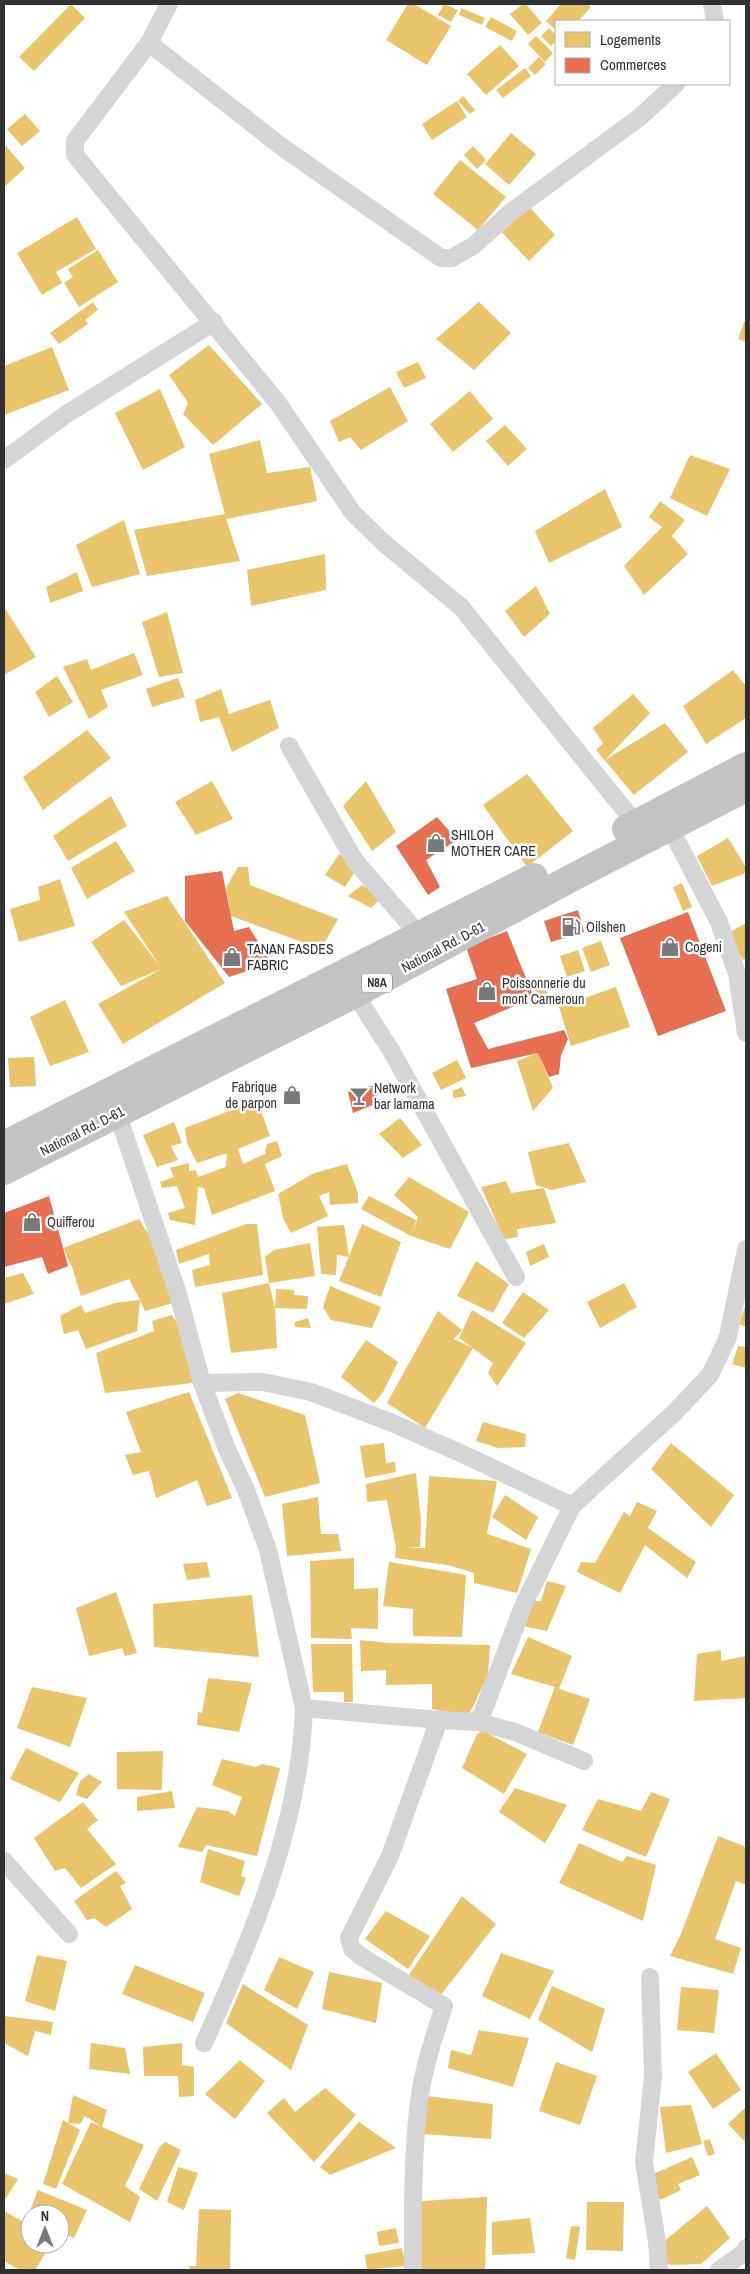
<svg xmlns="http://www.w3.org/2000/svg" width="750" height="2274" font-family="'Archivo Narrow',sans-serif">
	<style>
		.homes { fill: #e9c46a }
		.shops { fill: #e76f51 }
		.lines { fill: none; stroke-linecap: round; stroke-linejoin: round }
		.street { stroke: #d5d5d5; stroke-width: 18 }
		.highway { stroke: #c3c3c3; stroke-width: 28 }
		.labels { text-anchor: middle; stroke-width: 5; stroke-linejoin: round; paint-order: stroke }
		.shield { fill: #fff; stroke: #6f6f6f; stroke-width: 1 }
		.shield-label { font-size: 12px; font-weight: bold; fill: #313131 }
		.poi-label { font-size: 14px; fill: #313131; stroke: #fff; text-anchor: start }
		.street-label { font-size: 14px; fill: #313131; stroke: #fff }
	</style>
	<rect width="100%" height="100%" fill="#fff"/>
	<g class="homes">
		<path d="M71 4 85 18 34 71 19 57Z"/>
		<path d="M408 4H414L451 26 427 65 386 40Z"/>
		<path d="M444 4 458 10 451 22 438 15Z"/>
		<path d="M523 4H526L542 23 528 35 510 14Z"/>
		<path d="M561 4H588L591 7 578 21H556V30L546 21Z"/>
		<path d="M461 8 485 18 482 25 459 15Z"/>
		<path d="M491 17 517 31 512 41 485 27Z"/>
		<path d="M549 28 556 35V41L551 46 541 36Z"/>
		<path d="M536 36 553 53 545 62 528 44Z"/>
		<path d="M500 45 519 66 486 95 467 74Z"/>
		<path d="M539 57 546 64 535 75 528 68Z"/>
		<path d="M525 68 531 76 503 98 496 90Z"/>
		<path d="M463 96 475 110 470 114 458 101Z"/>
		<path d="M457 101 467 117 432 140 422 124Z"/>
		<path d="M25 114 40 131 22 146 7 129Z"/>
		<path d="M511 133 536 154 509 185 485 164Z"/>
		<path d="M4 144 25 168 4 187Z"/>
		<path d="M473 146 486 160 477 169 464 155Z"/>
		<path d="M460 160 506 197 478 230 433 194Z"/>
		<path d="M525 202 555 235 529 261 496 226Z"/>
		<path d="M77 217 96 249 56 272 62 283 42 295 17 253Z"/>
		<path d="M98 250 118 282 79 307 64 283 73 277 68 269Z"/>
		<path d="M93 302 98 310 85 320 88 324 59 344 50 333Z"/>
		<path d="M479 302 511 333 474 370 436 339Z"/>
		<path d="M746 317V342L738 339Z"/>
		<path d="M209 345 262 404 213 445 183 414 188 403 169 375Z"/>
		<path d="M52 347 69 390 4 415V366Z"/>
		<path d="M418 362 426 378 404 388 396 372Z"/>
		<path d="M390 387 408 421 361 450 350 437 339 442 330 421Z"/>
		<path d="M160 389 185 447 143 470 115 413Z"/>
		<path d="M470 391 493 419 453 452 430 424Z"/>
		<path d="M505 425 527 449 508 466 486 441Z"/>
		<path d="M260 440 267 473 310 467 317 501 226 519 240 561 147 576 134 530 225 514 209 454Z"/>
		<path d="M690 455 730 469 707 516 670 498Z"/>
		<path d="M605 489 622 527 549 563 535 531Z"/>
		<path d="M660 501 685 520 672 536 688 554 644 595 624 566 662 527 649 517Z"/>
		<path d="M124 520 140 574 92 587 76 545Z"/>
		<path d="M325 554 326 590 251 606 247 570Z"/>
		<path d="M77 572 83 591 50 603 46 587Z"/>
		<path d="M536 586 550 614 524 637 505 611Z"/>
		<path d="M4 607 36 657 4 675Z"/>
		<path d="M167 612 183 673 159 677 142 622Z"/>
		<path d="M134 653 143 675 101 690 108 707 89 719 63 667 87 659 91 670Z"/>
		<path d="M733 670 746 686V718L706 744 683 706Z"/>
		<path d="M57 676 73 702 49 717 35 692Z"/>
		<path d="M178 678 185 697 152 707 146 689Z"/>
		<path d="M221 689 229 714 270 700 279 728 232 752 219 717 200 722 195 700Z"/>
		<path d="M633 694 650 713 605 760 665 723 688 752 634 795 596 750 603 743 593 728Z"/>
		<path d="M87 730 111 758 43 810 23 777Z"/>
		<path d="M527 774 573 831 527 867 483 805Z"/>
		<path d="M212 781 233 819 196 835 175 802Z"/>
		<path d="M366 781 396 832 372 851 343 806Z"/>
		<path d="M111 796 127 826 68 861 53 836Z"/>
		<path d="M728 838 746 867V873L712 886 697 856Z"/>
		<path d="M116 841 135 871 87 899 71 868Z"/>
		<path d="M339 854 358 867 345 887 325 875Z"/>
		<path d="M238 867H248L250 885 338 919 321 949 231 916 226 888Z"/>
		<path d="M60 879 75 926 19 942 10 909 40 900 38 887Z"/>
		<path d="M682 883 692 907 683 911 673 887Z"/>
		<path d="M362 885 381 898 371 908 348 896Z"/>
		<path d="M167 896 225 983 123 1044 98 1004 161 969 121 986 91 942 124 920 160 966 124 912Z"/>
		<path d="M746 923V959L743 960 727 934Z"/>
		<path d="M601 941 610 965 591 972 582 948Z"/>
		<path d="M578 950 585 971 567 977 560 956Z"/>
		<path d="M541 976 548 994 538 998 531 980Z"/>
		<path d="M616 987 630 1027 571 1046 559 1007Z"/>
		<path d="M65 1000 89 1052 50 1066 30 1017Z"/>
		<path d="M538 1053 553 1088 533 1111 517 1061Z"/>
		<path d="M34 1057 36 1086 10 1087 8 1058Z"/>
		<path d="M457 1060 466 1078 441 1090 432 1073Z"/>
		<path d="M462 1087 466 1096 453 1098V1091Z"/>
		<path d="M257 1100 270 1136 238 1149 243 1164 265 1154 267 1144 277 1141 282 1156 265 1164 275 1191 212 1215 204 1188 198 1187 195 1225 170 1220 168 1213 185 1208 177 1186 162 1188 160 1182 174 1177 170 1168 189 1163V1171L196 1170 198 1177 226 1167 227 1153 197 1163 187 1143 185 1128Z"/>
		<path d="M400 1118 422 1145 403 1158 379 1134Z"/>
		<path d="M174 1122 182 1143 171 1146 178 1160 157 1167 143 1135Z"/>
		<path d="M569 1143 586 1182 552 1190 536 1185 528 1152Z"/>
		<path d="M347 1164 358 1193V1203L330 1205 329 1192 319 1196 328 1216 291 1233 283 1218 278 1194 314 1173Z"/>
		<path d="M409 1177 469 1212 450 1249 411 1236 361 1209 369 1196 416 1220 412 1234 418 1217 394 1195Z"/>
		<path d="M506 1181 511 1193 544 1188 556 1223 517 1229 518 1237 504 1239 481 1187Z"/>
		<path d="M139 1219 156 1246 173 1303 145 1311 140 1300 137 1331 86 1349 78 1330 64 1334 60 1316 81 1305 85 1313 115 1303 140 1300 129 1279 81 1296 72 1267 63 1248Z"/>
		<path d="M246 1224H257L263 1275 195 1287 192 1270 210 1265 209 1254 179 1264 176 1250Z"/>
		<path d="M362 1224 401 1242 381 1297 339 1281Z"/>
		<path d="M344 1225 349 1257 337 1255 336 1275 321 1274 317 1227Z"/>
		<path d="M310 1243 315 1276 269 1283 265 1257 274 1250Z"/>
		<path d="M544 1244 549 1257 530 1266 526 1252Z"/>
		<path d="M476 1261 509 1284 493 1313 457 1296Z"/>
		<path d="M23 1273 34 1294 4 1304V1278Z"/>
		<path d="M269 1283 275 1308 276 1289 294 1290V1295L308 1296 307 1309 275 1308 277 1348 231 1353 222 1293Z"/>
		<path d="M624 1283 637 1307 600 1328 587 1302Z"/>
		<path d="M330 1286 381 1307 372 1328 331 1320 323 1307Z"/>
		<path d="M523 1292 549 1310 524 1338 502 1323Z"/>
		<path d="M746 1304V1327L739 1324Z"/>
		<path d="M472 1310 526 1343 497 1386 488 1373 493 1363 459 1338Z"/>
		<path d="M438 1311 462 1330 454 1339 473 1348 425 1428 387 1403Z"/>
		<path d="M172 1315 177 1323 193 1383 105 1393 96 1353 154 1331 152 1321Z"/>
		<path d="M308 1318 311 1328 295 1327V1322Z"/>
		<path d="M366 1340 398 1362 383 1392 374 1403 341 1377Z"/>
		<path d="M738 1346 746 1347V1368L732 1364Z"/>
		<path d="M189 1392 232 1498 207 1506 197 1480 156 1498 149 1471 133 1475 125 1455 141 1452 126 1412Z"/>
		<path d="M238 1393 305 1415 320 1483 265 1497 225 1399Z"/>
		<path d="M483 1422 526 1434 525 1447 498 1448 476 1441Z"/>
		<path d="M384 1443 386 1463 395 1462 396 1472 365 1478 360 1446Z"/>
		<path d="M671 1443 734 1495 711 1527 651 1469Z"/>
		<path d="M416 1473 421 1521 420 1547 408 1548H425L429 1476 497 1481 487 1534 531 1549 517 1593 474 1583V1573L448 1565 395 1558 396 1548 387 1500 367 1502 366 1484Z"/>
		<path d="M505 1495 538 1517 526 1540 492 1517Z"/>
		<path d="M318 1497 321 1534H338L341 1551 287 1556 282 1504Z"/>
		<path d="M637 1502 657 1511 648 1528 696 1562 687 1578 645 1545 620 1593 577 1572 581 1562 595 1563 624 1512 630 1516Z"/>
		<path d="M354 1558V1589L378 1588V1629L351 1628 352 1639 311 1638 310 1561Z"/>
		<path d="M207 1562 210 1577 187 1580 183 1564Z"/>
		<path d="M389 1562 466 1575 462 1637 413 1636V1609L383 1606Z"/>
		<path d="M547 1581 566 1586 547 1631 523 1626 533 1601H541Z"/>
		<path d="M116 1592 137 1653 125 1656 122 1648 89 1656 76 1608Z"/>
		<path d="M252 1595 259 1657 154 1647 153 1604Z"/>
		<path d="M528 1637 572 1656 559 1689 590 1699 573 1745 538 1732 555 1687 511 1674Z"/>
		<path d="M360 1640 389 1643 490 1645 488 1675 468 1717 432 1709V1684L386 1685V1670L361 1671Z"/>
		<path d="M311 1644H352L353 1702H344V1692H313Z"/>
		<path d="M721 1650V1661L746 1656V1698L694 1701 697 1654Z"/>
		<path d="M208 1678 252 1683 239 1732 197 1725 198 1712 202 1713Z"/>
		<path d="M32 1687 87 1698 70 1747 17 1728Z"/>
		<path d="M483 1731 527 1754 504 1794 462 1768 477 1734Z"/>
		<path d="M26 1748 79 1773 60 1802 10 1779Z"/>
		<path d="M163 1751 162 1790 117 1789V1752Z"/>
		<path d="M222 1759 256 1767 262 1764 280 1768 257 1856 206 1845 202 1852 178 1847 197 1807 228 1811 235 1816 242 1797 212 1785Z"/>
		<path d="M89 1774 102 1782 87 1799 76 1795 80 1781Z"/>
		<path d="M515 1788 567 1805 545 1843 499 1812Z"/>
		<path d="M172 1791 175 1808 137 1811V1797Z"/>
		<path d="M651 1792 670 1799 646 1857 582 1830 598 1799 641 1811Z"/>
		<path d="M83 1802 98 1820 87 1829 116 1864 81 1888 65 1868 55 1871 34 1838Z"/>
		<path d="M718 1836 746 1847V1885L736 1881 715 1939 741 1948 733 1974 670 1956 681 1934Z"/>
		<path d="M579 1843 622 1862 627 1856 656 1865 643 1921 559 1883Z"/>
		<path d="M208 1849 245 1861 241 1876 246 1878 239 1896 200 1882Z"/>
		<path d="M116 1871 126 1883 120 1886 132 1909 106 1927 94 1918 87 1920 74 1901Z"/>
		<path d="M462 1896 496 1924 436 2001 409 1975Z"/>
		<path d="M386 1911 430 1936 408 1969 365 1939Z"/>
		<path d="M501 1953 554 1971 530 2019 482 1996Z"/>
		<path d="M37 1955 67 1961 55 2011 25 2001Z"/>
		<path d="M279 1957 314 1972 297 2009 264 1990Z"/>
		<path d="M135 1965 205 1993 193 2022 122 1994Z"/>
		<path d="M329 1972 382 1983 376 2023 322 2009Z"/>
		<path d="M243 1984 308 2025 291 2070 226 2023Z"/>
		<path d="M552 1986 605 2009 592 2052 538 2020Z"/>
		<path d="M681 1987 719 1990 714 2033 677 2030Z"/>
		<path d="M4 2016 53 2022 51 2035 35 2031 28 2056 4 2043Z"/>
		<path d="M479 2030 529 2038 513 2087 448 2068 451 2050 471 2055Z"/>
		<path d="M91 2043 125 2048 130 2074 89 2069Z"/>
		<path d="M182 2043V2065L194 2067V2096L179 2097 178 2076H144L143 2047Z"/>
		<path d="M716 2053 741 2090 713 2109 688 2072Z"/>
		<path d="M240 2060 265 2081 235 2119 205 2094Z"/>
		<path d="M556 2062 597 2076 580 2125 539 2111Z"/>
		<path d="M325 2088 356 2115 314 2162 267 2113 284 2098 295 2112Z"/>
		<path d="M73 2095 107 2110 102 2127 144 2145 125 2186 140 2197 130 2222 62 2184 91 2122 102 2127 85 2116 80 2124 68 2123Z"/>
		<path d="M426 2096 493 2104 491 2139 423 2134Z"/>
		<path d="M691 2105 702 2144 666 2153 660 2107Z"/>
		<path d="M746 2107V2143L728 2124Z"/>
		<path d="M63 2120 80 2130 56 2189 43 2184Z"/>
		<path d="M359 2122 396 2148 330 2175 320 2167Z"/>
		<path d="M710 2139 715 2154 708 2156 703 2141Z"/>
		<path d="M165 2142 181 2150 157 2201 139 2189 160 2146Z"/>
		<path d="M692 2157 700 2175 678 2184 681 2190 660 2200 649 2176Z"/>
		<path d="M178 2167 198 2173 184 2210 167 2202Z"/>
		<path d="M4 2173 18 2179 4 2201Z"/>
		<path d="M38 2190 87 2210 74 2238 60 2232V2214H30V2220L27 2218Z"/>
		<path d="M487 2197 485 2270H421L422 2201Z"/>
		<path d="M587 2202H624L623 2251 586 2250Z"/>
		<path d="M707 2206 730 2238 701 2264 672 2265 658 2260 657 2247Z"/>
		<path d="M199 2209 231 2210 230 2270H190L189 2266H196Z"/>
		<path d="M4 2211 30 2225V2244H51L35 2270H20L4 2261Z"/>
		<path d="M530 2218 535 2253 492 2255V2222Z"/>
		<path d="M571 2226 580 2227 575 2260 566 2258Z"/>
		<path d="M396 2228 399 2243 379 2246 377 2232Z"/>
		<path d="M402 2248 406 2266 367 2270 365 2255Z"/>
	</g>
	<g class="shops">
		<path d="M437 817 457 840 426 860 440 887 428 895 396 846Z"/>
		<path d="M222 871 234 931 249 927 271 963 229 977 185 921V876Z"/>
		<path d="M578 910 584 932 551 942 544 921Z"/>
		<path d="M688 912 726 1011 658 1036 620 938Z"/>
		<path d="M507 931 534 998 474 1023 488 1049 564 1030 568 1039 561 1055 559 1074 549 1077 538 1053 471 1068 446 989 477 979 466 947Z"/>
		<path d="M374 1085 380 1102 353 1113 348 1092Z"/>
		<path d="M49 1196 68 1266 48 1274 42 1257 4 1267V1213Z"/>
	</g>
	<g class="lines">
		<g class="street">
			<path d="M169 4 149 43 75 141V155L278 403 353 513 384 543 461 607 636 824"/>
			<path d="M712 4 715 21"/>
			<path d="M149 43 282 147 441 258H452L473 246 511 212 640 117 676 84"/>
			<path d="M4 460 65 415 214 322"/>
			<path d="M289 746 355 861 420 936"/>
			<path d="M666 820 719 922 737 974 746 1033"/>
			<path d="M355 994 392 1052 516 1277"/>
			<path d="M117 1112 178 1294 202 1383 263 1382 311 1392 390 1422 467 1456 572 1506"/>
			<path d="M202 1383 227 1449 246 1490 268 1550 304 1708 439 1720 479 1722 515 1732 584 1761"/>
			<path d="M479 1722 524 1604 572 1506 674 1413 710 1375 728 1337 746 1249"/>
			<path d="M4 1861 69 1934"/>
			<path d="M650 1977 653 2076 644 2162 657 2242 659 2270"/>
			<path d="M204 2043C252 1936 300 1826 304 1708"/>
			<path d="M413 2270C413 2214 412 2158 419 2102 423 2069 434 2037 444 2006L362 1957 352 1949 349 1938 390 1856 439 1720"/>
			<path d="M719 2270 744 2253 746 2248"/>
		</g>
		<g class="highway">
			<path d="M626 829 746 766"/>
			<path d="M4 1145 534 877"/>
			<path d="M4 1171 355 994 579 874 746 788"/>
		</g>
	</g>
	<defs>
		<g id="shop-bare" transform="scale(1.5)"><path d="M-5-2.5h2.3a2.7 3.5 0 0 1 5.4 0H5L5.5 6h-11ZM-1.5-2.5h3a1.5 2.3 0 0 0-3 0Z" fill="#797979" stroke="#fff" stroke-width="2.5" paint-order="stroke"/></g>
		<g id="fuel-bare" transform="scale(1.5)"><path d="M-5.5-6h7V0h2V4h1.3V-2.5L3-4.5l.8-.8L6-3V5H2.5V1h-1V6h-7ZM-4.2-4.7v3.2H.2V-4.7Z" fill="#797979" stroke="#fff" stroke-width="2.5" paint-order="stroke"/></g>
		<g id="bar-bare" transform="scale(1.5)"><path d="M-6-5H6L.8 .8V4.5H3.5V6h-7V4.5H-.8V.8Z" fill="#797979" stroke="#fff" stroke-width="2.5" paint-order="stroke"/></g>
	</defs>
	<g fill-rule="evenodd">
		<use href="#shop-bare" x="436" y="843"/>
		<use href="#fuel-bare" x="571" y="927"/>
		<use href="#shop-bare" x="670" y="947"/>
		<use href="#shop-bare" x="232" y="957"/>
		<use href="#shop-bare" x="487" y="991"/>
		<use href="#shop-bare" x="292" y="1095"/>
		<use href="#bar-bare" x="359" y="1096"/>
		<use href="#shop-bare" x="32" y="1222"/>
	</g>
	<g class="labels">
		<rect class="shield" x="362" y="973.5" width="30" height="19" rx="4"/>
		<g class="shield-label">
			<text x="377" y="987">N8A</text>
		</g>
		<g class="poi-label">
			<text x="451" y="840">SHILOH<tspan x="451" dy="16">MOTHER CARE</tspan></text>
			<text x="586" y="932">Oilshen</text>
			<text x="685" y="952">Cogeni</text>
			<text x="247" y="954">TANAN FASDES<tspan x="247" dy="16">FABRIC</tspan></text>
			<text x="502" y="988">Poissonnerie du<tspan x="502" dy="16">mont Cameroun</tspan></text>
			<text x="277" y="1092" text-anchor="end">Fabrique<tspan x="277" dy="16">de parpon</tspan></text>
			<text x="374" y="1093">Network<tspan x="374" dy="16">bar lamama</tspan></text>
			<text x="47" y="1227">Quifferou</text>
		</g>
		<g class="street-label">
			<text transform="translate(443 947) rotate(-28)" y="5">National Rd. D-61</text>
			<text transform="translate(82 1131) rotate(-27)" y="5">National Rd. D-61</text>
		</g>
	</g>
	<rect width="750" height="2274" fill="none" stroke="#313131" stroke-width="10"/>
	<rect x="555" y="20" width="175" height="65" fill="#ffffff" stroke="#adadad"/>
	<rect x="565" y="32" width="25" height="15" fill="#e9c46a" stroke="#adadad"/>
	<text x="600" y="45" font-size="15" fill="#313131">Logements</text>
	<rect x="565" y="58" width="25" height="15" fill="#e76f51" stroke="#adadad"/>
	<text x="600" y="70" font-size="15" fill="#313131">Commerces</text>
	<g transform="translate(45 2229)"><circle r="24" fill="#ffffff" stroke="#adadad"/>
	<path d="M0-4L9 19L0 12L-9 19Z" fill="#797979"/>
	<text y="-8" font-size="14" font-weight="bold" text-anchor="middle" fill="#313131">N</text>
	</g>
</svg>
